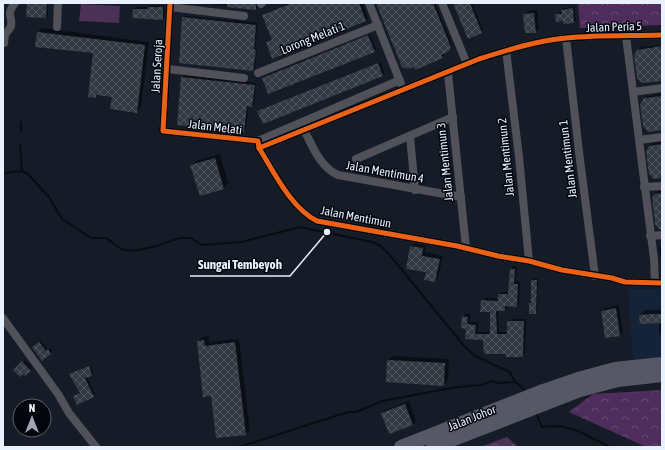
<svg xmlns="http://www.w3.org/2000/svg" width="665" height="450" font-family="'Asap Condensed',sans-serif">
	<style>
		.built { fill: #152338 }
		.grass { fill: #4b3155 }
		.forest { fill: url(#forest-crowns) }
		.park { fill: url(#park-crowns) }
		.shadow { fill: #0007 }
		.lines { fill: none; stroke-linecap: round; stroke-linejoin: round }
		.stream { stroke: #040f11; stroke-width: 2 }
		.building { fill: url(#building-cross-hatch) }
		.street { stroke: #51515a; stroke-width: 8 }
		.highway { stroke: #575866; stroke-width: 14 }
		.cycleway-casing { stroke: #03060d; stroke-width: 8 }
		.cycleway { stroke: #ea6118; stroke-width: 5 }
		.labels { text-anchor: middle; stroke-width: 3; stroke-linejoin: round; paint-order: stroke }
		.street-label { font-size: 12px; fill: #e9f1fe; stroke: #03060d }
		.leader { fill: none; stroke: #e9f1fe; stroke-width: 1.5 }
		.callout-dot { fill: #e9f1fe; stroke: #03060d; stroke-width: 1.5 }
		.callout-label { font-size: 13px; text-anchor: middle; font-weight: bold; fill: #e9f1fe; stroke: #03060d; stroke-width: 3; stroke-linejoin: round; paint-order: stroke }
	</style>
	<defs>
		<pattern id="forest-crowns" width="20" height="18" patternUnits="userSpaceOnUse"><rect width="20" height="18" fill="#4e2c5c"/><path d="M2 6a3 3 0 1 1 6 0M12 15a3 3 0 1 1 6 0" fill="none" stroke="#684b74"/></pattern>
		<pattern id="park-crowns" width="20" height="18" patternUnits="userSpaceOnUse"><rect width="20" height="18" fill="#4b3155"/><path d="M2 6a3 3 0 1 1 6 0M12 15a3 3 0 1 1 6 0" fill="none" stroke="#654f6e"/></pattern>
		<pattern id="building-cross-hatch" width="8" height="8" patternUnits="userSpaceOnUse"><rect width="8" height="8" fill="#323942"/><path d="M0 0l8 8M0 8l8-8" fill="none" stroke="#50565e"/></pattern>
	</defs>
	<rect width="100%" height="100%" fill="#161c27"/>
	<path class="built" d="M628 289H662V359L633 362Z"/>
	<path class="grass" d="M81 4 120 6 119 23 79 21Z"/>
	<g class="forest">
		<path d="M578 3H662V25L580 28Z"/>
		<path d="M662 390V447H646L569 412 593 394Z"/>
	</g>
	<path class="park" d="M507 437 518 447H480Z"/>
	<g class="shadow">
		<path d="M28 3H48V15L46 17Z"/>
		<path d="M203 3H258V7L255 9Z"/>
		<path d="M290 3H355L356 5 362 3 368 18 366 20 273 58 267 43 273 39 263 15 265 13Z"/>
		<path d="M377 3H435L452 44 450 49 443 53 444 55 442 58Z"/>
		<path d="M455 3H472L483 30 481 32Z"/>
		<path d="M151 5 165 6V17L163 19 134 9 136 7H149Z"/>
		<path d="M574 7 576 20 574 22 564 20 556 15 558 13 563 12 562 10 564 8Z"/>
		<path d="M537 10 539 28 535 32 525 14 528 11Z"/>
		<path d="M185 16 258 23 255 48H257L255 68 253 70 183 18Z"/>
		<path d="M42 28 149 42 141 108 137 112 113 96 99 94 96 97 94 52 38 32Z"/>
		<path d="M370 34 376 49 374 51 263 78 265 76Z"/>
		<path d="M662 45V80L638 50 641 47Z"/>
		<path d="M380 62 385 74 382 76 258 111 261 109Z"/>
		<path d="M184 75 256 83 254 104 252 106 249 105 246 129 244 131 182 77Z"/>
		<path d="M662 94V129L644 99 647 96Z"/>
		<path d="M662 142V177L650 146 653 143Z"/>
		<path d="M220 154 228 183 224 188 200 195 192 165 196 161Z"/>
		<path d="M658 191H662V226L655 194Z"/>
		<path d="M414 243 426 245 425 252 443 256 438 278 435 281 427 271 411 246Z"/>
		<path d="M662 243V257L660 258 659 249Z"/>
		<path d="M513 266 517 267 516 281 520 282 519 303 517 306 507 305V308L505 310H498L499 332H508V321L511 319H526L525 353 523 356 507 353 484 339 467 338V328L463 317 465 314H470V322H478V332H491L490 311 482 301 485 298 499 299V295L502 292H509L511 269Z"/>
		<path d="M534 278 538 279 537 311 535 313 530 303 532 302V281Z"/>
		<path d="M619 305 623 332 620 335 602 311 605 308Z"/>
		<path d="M645 310H662V335H659V323L640 315Z"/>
		<path d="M209 336V342L239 339 250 430 245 434 198 341 202 337Z"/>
		<path d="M41 341 48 350 50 348 53 351 42 360 35 346Z"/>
		<path d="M393 356 449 359 448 380 443 385 388 360Z"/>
		<path d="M25 360 32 368 25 374 14 370Z"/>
		<path d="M90 365H91L93 373 92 374Z"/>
		<path d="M88 366 91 375 87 377 95 394 93 396H74L80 392 71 374Z"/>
		<path d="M409 401 416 421 413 424 382 413 385 410Z"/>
	</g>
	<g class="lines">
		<g class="stream">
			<path d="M21 132V122"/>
			<path d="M20 145 22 171"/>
			<path d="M3 173 22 171 27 173 49 197 62 219 91 238H106L121 249 133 251 157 246 179 238H191L202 245 241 242 300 227 372 242 379 245 388 253 465 347 475 356 510 372 515 382 523 388 525 393"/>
			<path d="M536 413 542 427 559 426 576 430 610 447"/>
			<path d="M239 447 348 412H356L382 401 430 392 458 387 481 385 492 381 499 383 515 382"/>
		</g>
	</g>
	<g class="building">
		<path d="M27 3H47L46 18 26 17Z"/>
		<path d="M227 3H256V10L227 7Z"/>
		<path d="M292 3H359L366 21 272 59 266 42 272 40 262 15Z"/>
		<path d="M376 3H433L451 47 448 52 441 55 443 58 415 70 414 67 408 69 402 67Z"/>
		<path d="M453 3H470L482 33 468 39Z"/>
		<path d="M148 7H163V20L132 18 133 9H148Z"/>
		<path d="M573 8 574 23 563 24V21L556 22 555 14H562L561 10Z"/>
		<path d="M534 13 536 33H525L523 14Z"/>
		<path d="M182 17 256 25 254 49 256 50 253 71 179 63Z"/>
		<path d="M37 32 145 45 137 113 110 109 112 97 96 95V98L88 97 93 53 35 47Z"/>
		<path d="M368 35 375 52 268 94 262 78Z"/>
		<path d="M662 46V81L642 83 637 78 634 56 637 50Z"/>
		<path d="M378 63 383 76 263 124 257 111Z"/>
		<path d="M181 77 255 85 252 107 247 106 244 132 177 125Z"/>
		<path d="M662 96V130L648 132 643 126 640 105 644 98Z"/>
		<path d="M662 144V178L654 179 649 174 646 152 649 146Z"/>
		<path d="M215 158 224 189 200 196 190 165Z"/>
		<path d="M662 193V230H660L655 224 652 198 654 194Z"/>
		<path d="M410 246 423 248 422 256 440 259 435 282 424 280 426 272 406 269Z"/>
		<path d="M510 269H515L514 284H518L517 307 505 306V311H496L497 334H507V321H524L523 357H506V354H484L483 340 465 339 466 329 461 328 462 316 468 317 467 324 476 325 475 334H490V312H480L481 300 498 301V294H508Z"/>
		<path d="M531 280H537L536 314H529V303H531Z"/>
		<path d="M616 308 620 336 605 338 601 311Z"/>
		<path d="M651 314H662V323L640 324 639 315Z"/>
		<path d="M204 340 205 346 235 342 246 435 216 438 211 396 203 397 197 341Z"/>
		<path d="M39 342 46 351 48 349 51 354 42 361 32 347Z"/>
		<path d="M387 360 445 363 444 386 386 382Z"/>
		<path d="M22 361 31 371 25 376 24 374 20 377 13 370Z"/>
		<path d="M89 366 92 376 85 378 94 397 77 405 73 396 80 393 69 374Z"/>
		<path d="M405 404 413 425 389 434 381 413Z"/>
	</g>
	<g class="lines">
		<g class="street">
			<path d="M170 3 163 131 258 141 259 148C274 172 291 208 317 221L457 246 498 256 529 261 562 270 612 278 625 282 662 283"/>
			<path d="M369 3 401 84"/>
			<path d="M442 3 467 64"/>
			<path d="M261 4 262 3"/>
			<path d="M170 7 244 16"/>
			<path d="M57 27 58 3"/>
			<path d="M626 36 654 259 655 283"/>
			<path d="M566 38 579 152 595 276"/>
			<path d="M4 43 5 34C7 32 10 29 11 26 13 15 5 16 15 3"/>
			<path d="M506 50 519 157 529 261"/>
			<path d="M168 69 244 78"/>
			<path d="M258 73 378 25"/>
			<path d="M448 73 466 248"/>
			<path d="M633 92 662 88"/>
			<path d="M304 130C313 147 320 167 338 175L461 197"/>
			<path d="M410 136 415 190"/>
			<path d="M639 140 662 137"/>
			<path d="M258 141 400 80"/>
			<path d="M259 148 479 59C507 50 536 41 566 38 598 35 630 36 662 35"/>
			<path d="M356 159 453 117"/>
			<path d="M644 187 662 186"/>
			<path d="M650 236 662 235"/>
			<path d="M3 318 58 394 69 413 96 447"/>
		</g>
		<g class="highway">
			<path d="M401 447 543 391 578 379 615 369 662 364"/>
			<path d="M433 447 580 390 618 380 662 375"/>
		</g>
		<g class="cycleway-casing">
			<g id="cycleway">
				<path d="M170 3 163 131 258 141 259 148C274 172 291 208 317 221L457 246 498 256 529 261 562 270 612 278 625 282 662 283"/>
				<path d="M259 148 479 59C507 50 536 41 566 38 598 35 630 36 662 35"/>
			</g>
		</g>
		<use href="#cycleway" class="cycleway"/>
	</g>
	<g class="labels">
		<g class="street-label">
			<text transform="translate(614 27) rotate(-2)" y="4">Jalan Peria 5</text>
			<text transform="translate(313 38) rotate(-22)" y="4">Lorong Melati 1</text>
			<text transform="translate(157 66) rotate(-87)" y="4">Jalan Seroja</text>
			<text transform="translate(215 127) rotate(7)" y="4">Jalan Melati</text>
			<text transform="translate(506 157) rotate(-96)" y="4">Jalan Mentimun 2</text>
			<text transform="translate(568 159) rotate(-97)" y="4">Jalan Mentimun 1</text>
			<text transform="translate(445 162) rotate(-96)" y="4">Jalan Mentimun 3</text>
			<text transform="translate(385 172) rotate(10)" y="4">Jalan Mentimun 4</text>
			<text transform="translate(356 217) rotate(11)" y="4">Jalan Mentimun</text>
			<text transform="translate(472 418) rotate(-22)" y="4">Jalan Johor</text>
		</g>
	</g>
	<path class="leader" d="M327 232L290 276H190"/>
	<circle class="callout-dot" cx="327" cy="232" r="4"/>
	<g class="callout-label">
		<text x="240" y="269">Sungai Tembeyoh</text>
	</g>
	<rect width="665" height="450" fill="none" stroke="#e9f1fe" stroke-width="8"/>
	<g transform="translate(32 418)"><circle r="19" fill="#03060d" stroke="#5f646d"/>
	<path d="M0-3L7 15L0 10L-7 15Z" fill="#9fa6b3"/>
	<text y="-6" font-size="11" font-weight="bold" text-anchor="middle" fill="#e9f1fe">N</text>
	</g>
</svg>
